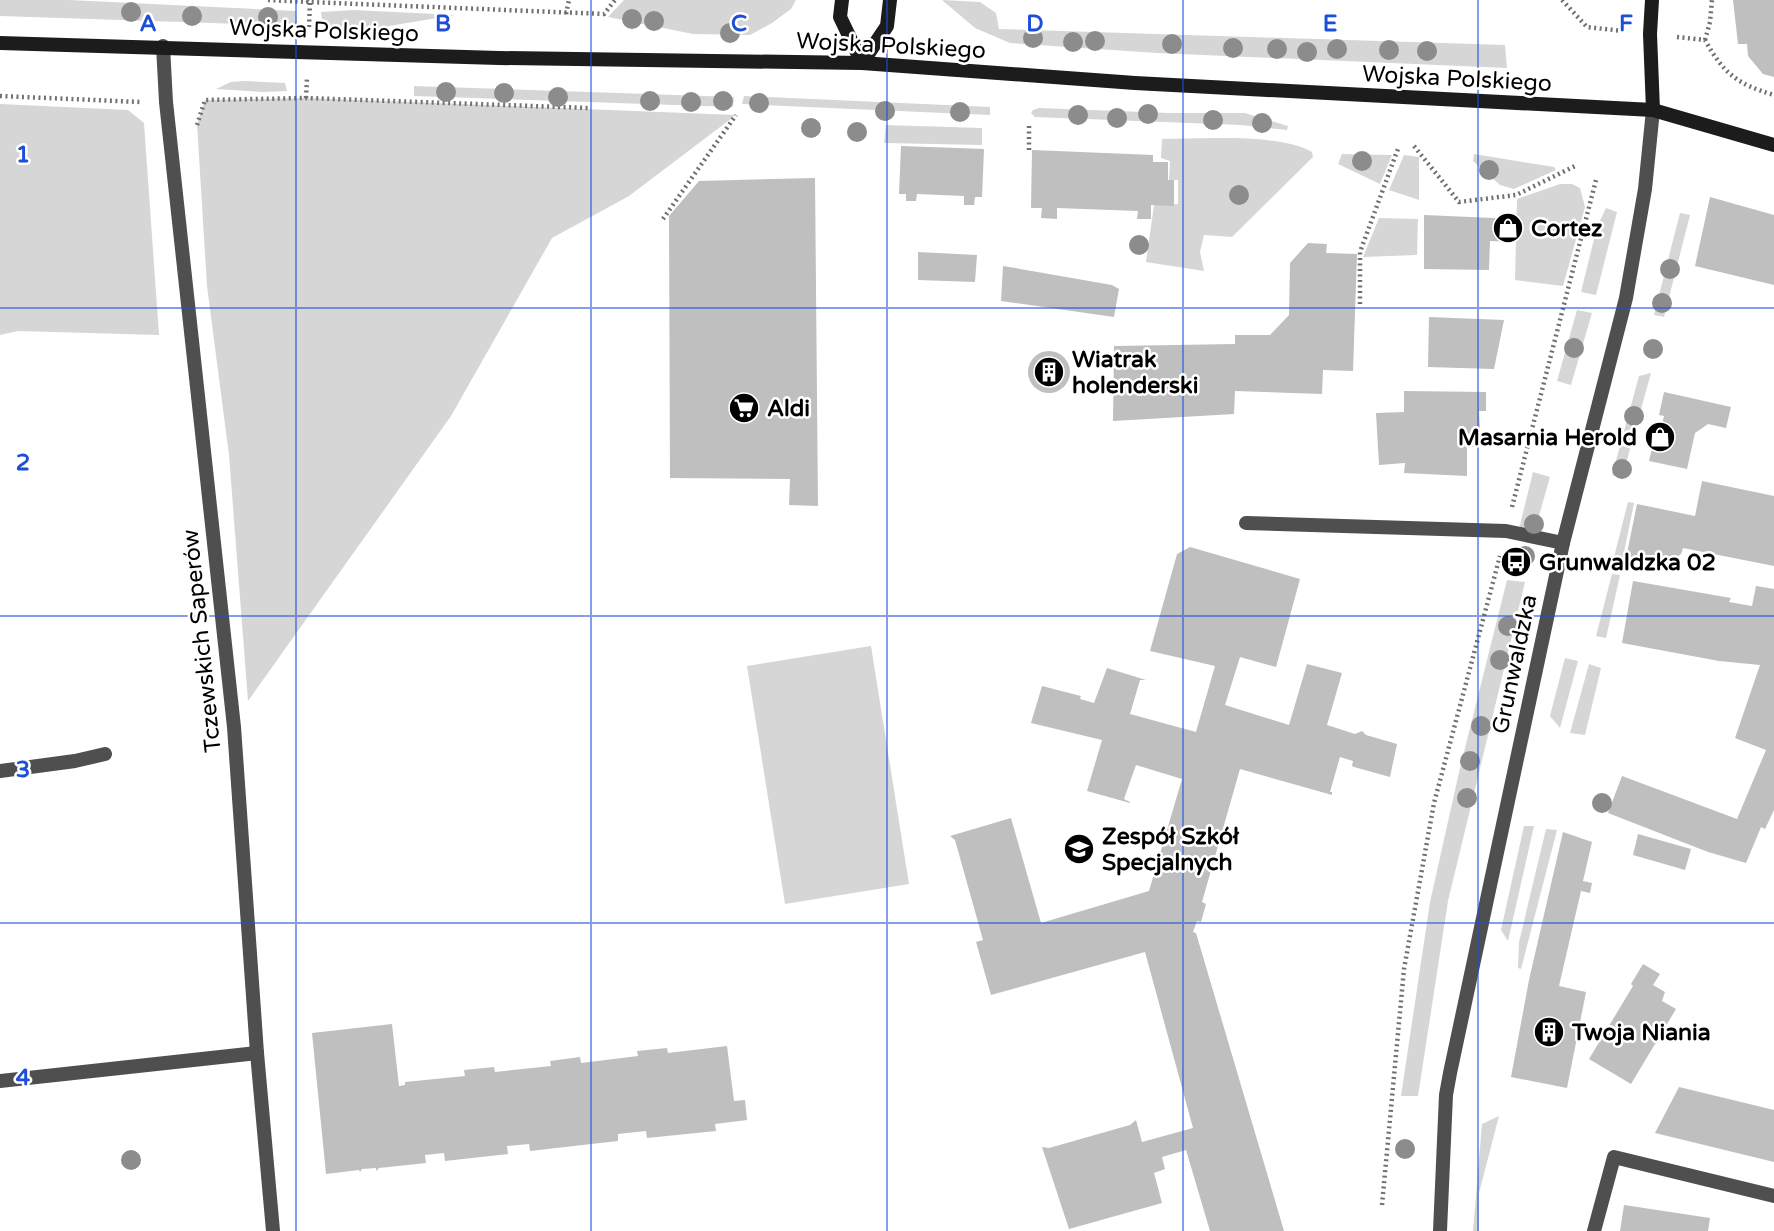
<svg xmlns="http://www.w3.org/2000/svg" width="1774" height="1231" font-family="'Varela Round',sans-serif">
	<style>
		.green { fill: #d6d6d6 }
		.building { fill: #bfbfbf }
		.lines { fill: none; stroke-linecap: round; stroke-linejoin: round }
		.path { stroke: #717171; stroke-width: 4.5; stroke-dasharray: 2 3.5; stroke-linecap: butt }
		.lane { stroke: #4f4f4f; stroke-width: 14 }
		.street { stroke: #4f4f4f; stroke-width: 14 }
		.secondary { stroke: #1c1c1c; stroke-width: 14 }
		.tree { fill: #8c8c8c }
		.grid { fill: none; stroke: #1d4ed8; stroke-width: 2; stroke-opacity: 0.55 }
		.labels { text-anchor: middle; stroke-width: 5; stroke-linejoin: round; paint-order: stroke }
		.street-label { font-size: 23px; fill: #000; stroke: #fff }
		.poi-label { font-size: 23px; font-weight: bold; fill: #000; stroke: #fff; text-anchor: start }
		.grid-label { font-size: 23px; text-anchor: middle; font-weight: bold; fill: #1d4ed8; stroke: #fff; stroke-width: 5; stroke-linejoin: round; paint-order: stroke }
	</style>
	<rect width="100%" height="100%" fill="#fff"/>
	<g class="green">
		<path d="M0 0H69L296 11 297 26 0 16Z"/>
		<path d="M624 0H796L791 9 772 23 750 35 693 34 608 17Z"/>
		<path d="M942 0 980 2 996 13 999 29 1505 45 1507 68 1157 53 1010 43 975 28Z"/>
		<path d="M354 10 455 15 377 28 323 26 321 12Z"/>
		<path d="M244 81 285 83 287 91 262 92 216 89 231 82Z"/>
		<path d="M414 86 734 97 733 107 414 96Z"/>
		<path d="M744 96 990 107V115L742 104Z"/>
		<path d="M306 98 736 115 629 196 552 238 451 416 248 701 229 455 207 286 197 124 205 100Z"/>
		<path d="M0 104 128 110 144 123 159 335 18 331 0 335Z"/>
		<path d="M1039 108 1170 113H1245L1288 126 1287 130 1241 125 1035 117 1031 113 1033 110Z"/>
		<path d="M886 125 982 128V145L884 143Z"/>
		<path d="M1162 139C1201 139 1281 133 1312 152L1313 157 1232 237 1204 235 1200 252 1204 271 1146 262 1154 205 1178 204V180H1169L1170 161 1161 158Z"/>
		<path d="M1342 154 1392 155 1380 184 1338 164Z"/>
		<path d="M1474 154 1554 167 1556 170 1514 189 1500 185 1473 161Z"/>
		<path d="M1404 155 1419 157V200L1389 190Z"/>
		<path d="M1560 184H1572L1580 188 1585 207 1563 286 1515 280 1517 199Z"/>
		<path d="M1606 208 1617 212 1596 295 1581 292 1597 227Z"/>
		<path d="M1680 213 1690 215 1664 317 1654 315Z"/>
		<path d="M1379 218 1418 219 1417 255 1363 257Z"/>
		<path d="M1577 310 1592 313 1571 385 1557 381Z"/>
		<path d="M1651 373 1622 478 1612 475 1639 376Z"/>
		<path d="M1533 472 1550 477 1535 530 1519 529Z"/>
		<path d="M1628 502 1634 503 1621 567 1612 565Z"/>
		<path d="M1612 574 1620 575 1606 638 1596 636Z"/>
		<path d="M1507 580 1525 582 1448 901 1418 1096H1401L1430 902 1460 768Z"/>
		<path d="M871 646 909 884 785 904 747 666Z"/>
		<path d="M1565 658 1578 661 1560 728 1550 716Z"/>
		<path d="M1589 664 1601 668 1585 735 1570 733Z"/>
		<path d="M1524 826H1534L1508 941 1501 930Z"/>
		<path d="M1546 829 1557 830 1521 969 1518 968 1519 942Z"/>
		<path d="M1499 1116 1479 1193V1231H1473L1482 1124Z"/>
	</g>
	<g class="building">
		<path d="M1733 0H1774V77L1763 74 1748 56 1747 44H1738Z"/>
		<path d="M901 146 984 149 982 197H975L974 205H964V196L917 194 916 201H906V194H899Z"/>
		<path d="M1032 150 1153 155V162H1168V180H1174V206L1151 205V219H1137L1138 211 1057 208V219L1041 218 1042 208H1031Z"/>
		<path d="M815 178 818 506 789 505 790 479 670 478 669 216 699 181Z"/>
		<path d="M1710 197 1774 215V285L1695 266Z"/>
		<path d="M1424 215 1517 219 1516 242 1490 241 1489 270 1424 269Z"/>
		<path d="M1308 243 1327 244 1326 253 1357 254 1353 371 1323 370 1322 394 1235 391 1234 414 1113 421 1114 346 1235 344V335H1270L1289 315 1290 263Z"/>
		<path d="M918 252 977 255 975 282 918 280Z"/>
		<path d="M1003 266 1112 285 1119 289 1114 317 1001 301Z"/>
		<path d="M1429 317 1504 320 1494 369 1428 367Z"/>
		<circle cx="1049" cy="372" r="21"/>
		<path d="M1404 391 1486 392V411H1479L1481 446 1467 447V476L1404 473 1405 463 1379 465 1376 413 1404 412Z"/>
		<path d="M1664 392 1731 407 1726 428 1708 424 1695 433 1687 469 1649 461 1658 423 1662 424 1664 416 1659 415Z"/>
		<path d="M1702 481 1774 496V566L1683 548 1681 554 1676 558 1669 557 1667 568 1626 558 1637 504 1695 516Z"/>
		<path d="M1190 547 1300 579 1276 667 1240 657 1225 705 1289 725 1307 664 1342 673 1327 725 1355 734 1362 731 1366 735 1397 744 1390 777 1354 767 1352 766 1353 761 1340 757 1330 792H1332V795L1240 769 1202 902 1206 904 1201 922 1197 921 1193 932 1196 933 1284 1231H1210L1186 1150 1162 1157 1165 1169 1154 1173 1162 1203 1069 1229 1042 1147 1049 1148 1130 1125 1136 1120 1142 1142 1193 1128 1145 952 991 995 976 942 983 940 955 840 950 836 1011 818 1041 923 1149 891 1182 779 1136 765 1124 799 1130 802V803L1087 791 1102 740 1031 723 1042 686 1081 696 1080 699 1094 703 1107 668 1146 680H1140L1130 714 1196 732 1215 666 1150 651 1177 554Z"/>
		<path d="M1633 581 1731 598 1729 602 1752 606 1756 586 1774 589V810L1765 829 1761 827 1746 863 1708 852 1608 813 1622 776 1737 819 1766 750 1735 738 1760 665 1719 661 1622 643Z"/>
		<path d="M1563 832 1592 842 1583 881 1592 883 1590 893 1581 891 1559 986 1586 992 1567 1088 1511 1077 1529 980Z"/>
		<path d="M1638 834 1691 849 1685 870 1633 855Z"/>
		<path d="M1643 964 1660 974 1653 985 1665 992 1662 1001 1676 1009 1631 1084 1589 1059 1633 986 1631 984Z"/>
		<path d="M392 1024 399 1086 405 1085V1082L465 1076 464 1070 494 1067 495 1072 551 1066 550 1061 580 1057 581 1063 638 1056 637 1051 667 1048 668 1053 727 1046 734 1101 745 1100 747 1120 715 1124 716 1131 647 1138 646 1131 618 1134V1141L530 1151 529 1144 507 1146 508 1154 445 1161 444 1153 425 1155 426 1163 379 1168 376 1171V1168L362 1169 360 1172 359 1170 326 1174 312 1033Z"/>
		<path d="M1679 1087 1774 1110V1162L1655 1133Z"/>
		<path d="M1624 1205 1710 1218 1708 1231H1620Z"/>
	</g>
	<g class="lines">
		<g class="path">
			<path d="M268 0 309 2"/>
			<path d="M307 0 309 2 604 14 615 0"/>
			<path d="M1562 0 1587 27 1623 31"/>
			<path d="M566 14 569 0"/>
			<path d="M309 27 310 1"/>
			<path d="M1677 37 1705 40C1724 74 1737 84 1774 95"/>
			<path d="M1705 40 1710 22 1712 0"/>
			<path d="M0 96 141 102"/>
			<path d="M306 98 307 78"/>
			<path d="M197 125 205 100 306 98 589 108"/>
			<path d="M1414 146 1459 202 1516 195 1575 166"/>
			<path d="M1029 150V123"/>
			<path d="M663 219 736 115"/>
			<path d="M1360 304V252L1399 146"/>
			<path d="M1512 507 1596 180"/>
			<path d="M1607 567 1623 570"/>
			<path d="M1382 1205 1404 969 1434 803 1500 556"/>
		</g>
		<g class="lane">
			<path d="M1246 523 1506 531 1563 543"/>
			<path d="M0 771 75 761 105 754"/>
			<path d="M0 1081 257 1053"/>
			<path d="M1594 1231 1614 1157 1774 1196"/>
		</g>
		<g class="street">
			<path d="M163 46 166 102 234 727 257 1053 273 1231"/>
			<path d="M1440 1231 1446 1095 1450 1073 1563 543 1626 298 1645 189 1653 110"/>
		</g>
		<g class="secondary">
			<path d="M842 0 840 17 862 63"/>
			<path d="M1652 0 1650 34 1653 110"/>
			<path d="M0 43 499 58 862 63 1135 83 1653 110 1774 145"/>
			<path d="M862 63 887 26 890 0"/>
		</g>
	</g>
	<g class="tree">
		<circle cx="131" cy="12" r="10"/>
		<circle cx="192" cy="16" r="10"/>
		<circle cx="268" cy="17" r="10"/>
		<circle cx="632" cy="19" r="10"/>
		<circle cx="654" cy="21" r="10"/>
		<circle cx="730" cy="33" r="10"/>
		<circle cx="1033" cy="38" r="10"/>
		<circle cx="1095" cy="41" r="10"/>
		<circle cx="1073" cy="42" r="10"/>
		<circle cx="1172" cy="44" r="10"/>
		<circle cx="1233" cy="48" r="10"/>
		<circle cx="1277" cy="49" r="10"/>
		<circle cx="1337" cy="49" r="10"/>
		<circle cx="1389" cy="50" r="10"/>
		<circle cx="1427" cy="51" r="10"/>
		<circle cx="1307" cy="52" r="10"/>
		<circle cx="446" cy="92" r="10"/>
		<circle cx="504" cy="93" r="10"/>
		<circle cx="558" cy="97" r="10"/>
		<circle cx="650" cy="101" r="10"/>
		<circle cx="723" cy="101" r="10"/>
		<circle cx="691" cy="102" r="10"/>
		<circle cx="759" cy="103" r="10"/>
		<circle cx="885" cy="111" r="10"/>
		<circle cx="960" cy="112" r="10"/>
		<circle cx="1148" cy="114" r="10"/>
		<circle cx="1078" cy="115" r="10"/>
		<circle cx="1117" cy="118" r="10"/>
		<circle cx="1213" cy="120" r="10"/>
		<circle cx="1262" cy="123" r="10"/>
		<circle cx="811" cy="128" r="10"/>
		<circle cx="857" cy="132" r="10"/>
		<circle cx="1362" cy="161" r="10"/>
		<circle cx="1489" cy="170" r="10"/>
		<circle cx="1239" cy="195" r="10"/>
		<circle cx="1139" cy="245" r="10"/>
		<circle cx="1670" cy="269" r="10"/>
		<circle cx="1662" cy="303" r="10"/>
		<circle cx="1574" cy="348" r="10"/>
		<circle cx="1653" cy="349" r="10"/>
		<circle cx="1634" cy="416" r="10"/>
		<circle cx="1622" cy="469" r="10"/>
		<circle cx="1534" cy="524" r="10"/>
		<circle cx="1525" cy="556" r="10"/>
		<circle cx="1508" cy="626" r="10"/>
		<circle cx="1500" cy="660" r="10"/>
		<circle cx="1481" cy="726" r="10"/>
		<circle cx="1470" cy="761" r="10"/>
		<circle cx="1467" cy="798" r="10"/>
		<circle cx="1602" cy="803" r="10"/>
		<circle cx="1405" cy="1149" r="10"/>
		<circle cx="131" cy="1160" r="10"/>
	</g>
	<path class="grid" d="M296 0V1231M591 0V1231M887 0V1231M1183 0V1231M1478 0V1231M0 308H1774M0 616H1774M0 923H1774"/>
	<defs>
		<g id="shop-disc" transform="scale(1.575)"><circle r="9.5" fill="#000" stroke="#fff"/><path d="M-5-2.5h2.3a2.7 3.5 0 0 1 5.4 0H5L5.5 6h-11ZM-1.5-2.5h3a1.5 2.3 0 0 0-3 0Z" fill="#fff"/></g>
		<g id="building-disc" transform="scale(1.575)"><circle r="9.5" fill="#000" stroke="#fff"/><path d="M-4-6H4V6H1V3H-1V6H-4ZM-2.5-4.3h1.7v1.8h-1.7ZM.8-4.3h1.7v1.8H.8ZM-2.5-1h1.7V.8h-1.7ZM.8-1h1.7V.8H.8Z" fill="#fff"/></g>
		<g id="supermarket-disc" transform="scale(1.575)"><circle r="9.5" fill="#000" stroke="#fff"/><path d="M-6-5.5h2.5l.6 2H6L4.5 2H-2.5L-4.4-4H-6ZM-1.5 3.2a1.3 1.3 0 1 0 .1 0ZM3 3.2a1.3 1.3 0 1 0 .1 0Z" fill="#fff"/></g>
		<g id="bus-disc" transform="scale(1.575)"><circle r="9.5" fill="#000" stroke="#fff"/><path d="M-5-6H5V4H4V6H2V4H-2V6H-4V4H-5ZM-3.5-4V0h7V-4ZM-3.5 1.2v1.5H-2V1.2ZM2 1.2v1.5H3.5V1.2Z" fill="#fff"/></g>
		<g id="school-disc" transform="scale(1.575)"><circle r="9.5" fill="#000" stroke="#fff"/><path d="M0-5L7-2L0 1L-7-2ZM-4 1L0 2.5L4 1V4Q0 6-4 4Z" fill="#fff"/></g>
	</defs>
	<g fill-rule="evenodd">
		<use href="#shop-disc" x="1508" y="228"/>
		<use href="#building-disc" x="1049" y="372"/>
		<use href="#supermarket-disc" x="744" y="408"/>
		<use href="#shop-disc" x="1660" y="437"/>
		<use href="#bus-disc" x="1516" y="562"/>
		<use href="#school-disc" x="1079" y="849"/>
		<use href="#building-disc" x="1549" y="1032"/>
	</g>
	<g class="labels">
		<g class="street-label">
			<text transform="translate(324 30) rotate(2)" y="8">Wojska Polskiego</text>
			<text transform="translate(891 45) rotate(3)" y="8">Wojska Polskiego</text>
			<text transform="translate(1457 78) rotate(3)" y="8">Wojska Polskiego</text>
			<text transform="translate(201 641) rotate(-96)" y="8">Tczewskich Saperów</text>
			<text transform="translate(1514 664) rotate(-78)" y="8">Grunwaldzka</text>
		</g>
		<g class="poi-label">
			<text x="1531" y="236">Cortez</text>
			<text x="1072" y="367">Wiatrak<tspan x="1072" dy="26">holenderski</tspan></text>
			<text x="767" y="416">Aldi</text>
			<text x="1637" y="445" text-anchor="end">Masarnia Herold</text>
			<text x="1539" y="570">Grunwaldzka 02</text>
			<text x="1102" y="844">Zespół Szkół<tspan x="1102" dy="26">Specjalnych</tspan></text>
			<text x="1572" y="1040">Twoja Niania</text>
		</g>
	</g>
	<g class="grid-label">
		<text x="148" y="31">A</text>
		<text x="443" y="31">B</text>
		<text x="739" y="31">C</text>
		<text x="1035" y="31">D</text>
		<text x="1330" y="31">E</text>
		<text x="1626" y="31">F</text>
		<text x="23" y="162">1</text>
		<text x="23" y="470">2</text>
		<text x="23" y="777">3</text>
		<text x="23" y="1085">4</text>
	</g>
</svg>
